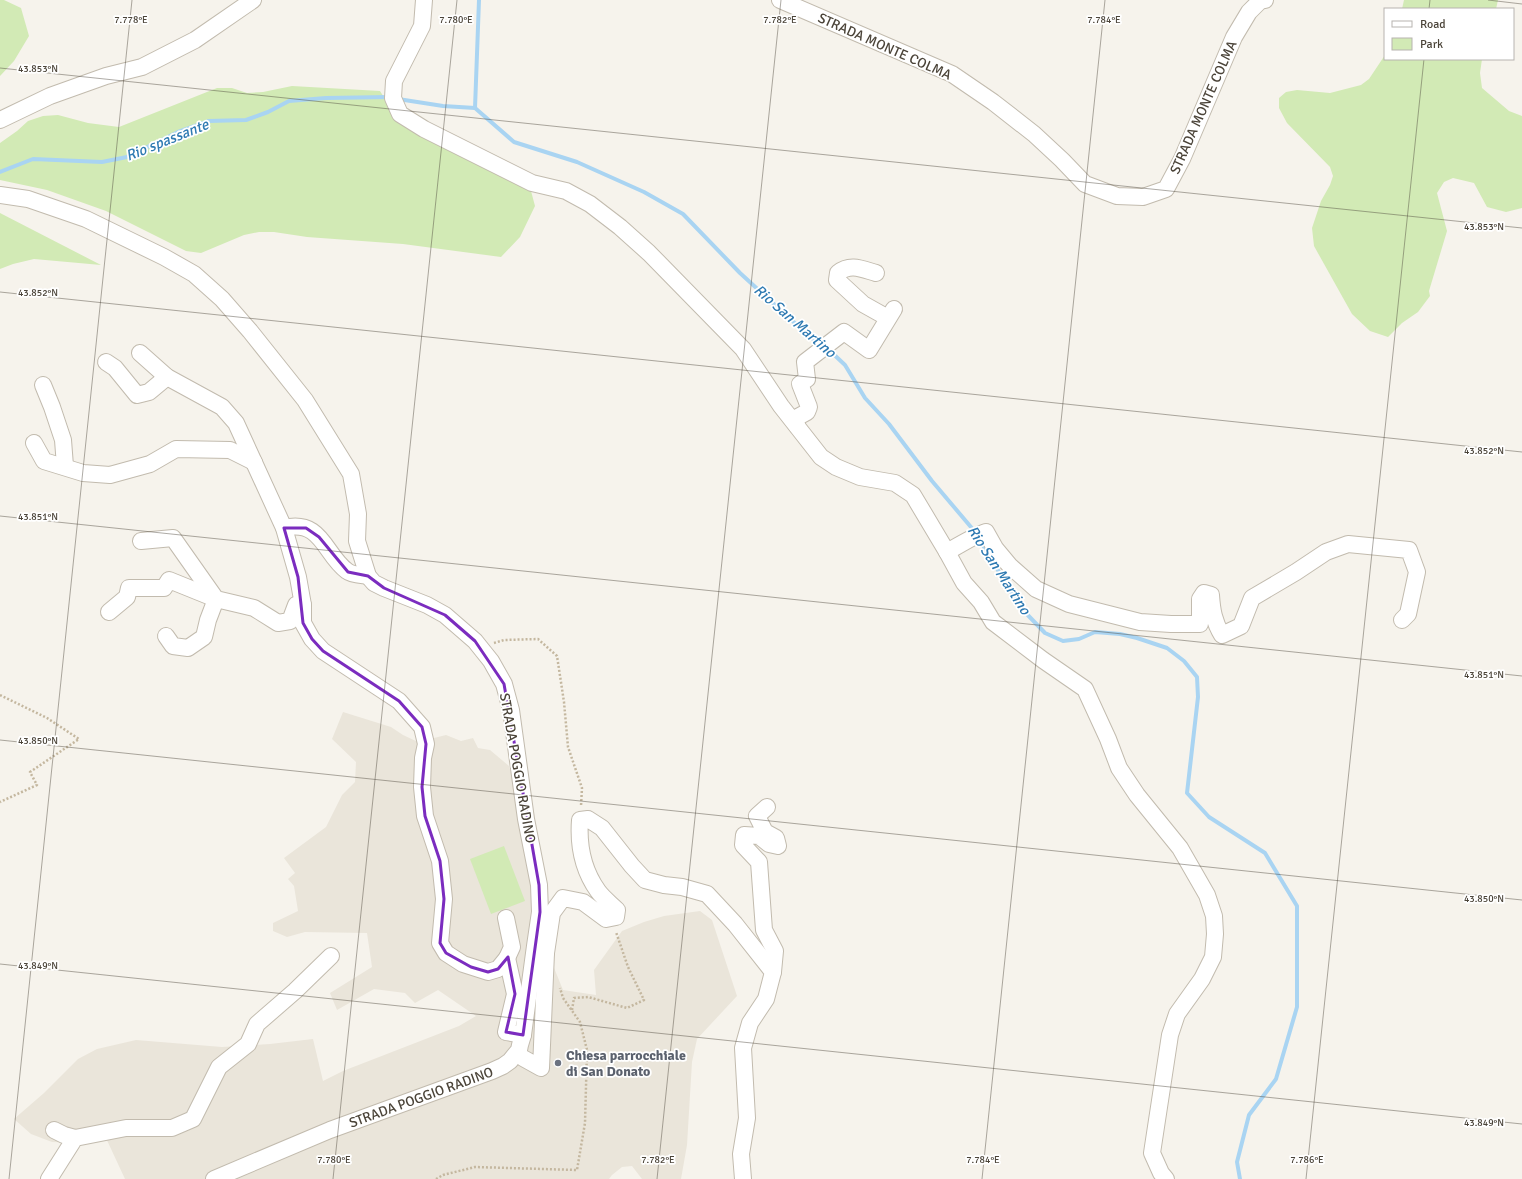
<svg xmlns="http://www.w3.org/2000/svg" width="1522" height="1179" font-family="Signika,sans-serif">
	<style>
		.residential { fill: #eae5da }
		.green { fill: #d2eab5 }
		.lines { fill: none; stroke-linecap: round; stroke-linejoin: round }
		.stream { stroke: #a9d4f2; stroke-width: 4 }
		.minor-casing { stroke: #c2bbae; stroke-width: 18 }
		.path { stroke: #c4b79f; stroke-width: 2.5; stroke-dasharray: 2 2; stroke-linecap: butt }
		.minor { stroke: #fff; stroke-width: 16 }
		.marked { fill: none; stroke: #7b2cbf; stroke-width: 3; stroke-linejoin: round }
		.ticks { fill: none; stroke: #4b4439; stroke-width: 1; stroke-opacity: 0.45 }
		.worship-dot { fill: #6b7280; stroke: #fff; stroke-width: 1.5 }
		.labels { text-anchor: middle; stroke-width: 3.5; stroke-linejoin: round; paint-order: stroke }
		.street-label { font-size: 14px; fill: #4b4439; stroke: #fff }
		.worship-label { font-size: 14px; font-weight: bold; fill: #5b616d; stroke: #fff; text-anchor: start }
		.water-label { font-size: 15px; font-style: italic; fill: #2e7ab2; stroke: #fff }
		.ticks-label { font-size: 10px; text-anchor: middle; fill: #4b4439; stroke: #fff; stroke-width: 3.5; stroke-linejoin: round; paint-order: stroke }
	</style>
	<rect width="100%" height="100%" fill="#f6f3ec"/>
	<path class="residential" d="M343 712 391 727 403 735 418 742 446 735 461 741 473 738 478 748 490 750 509 766 521 807 548 953 563 990 596 995 594 970 622 931 644 922 664 916 700 911 712 920 737 996 697 1039 692 1062 687 1145 681 1179H642L632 1166 622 1167 612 1175 609 1179H125L105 1136 79 1143 52 1142 31 1134 14 1119 44 1093 78 1059 97 1049 136 1040 222 1047 270 1044 313 1039 323 1081 343 1071 459 1026 476 1016 438 990 415 1003 405 993 374 989 337 1010 330 993 372 967 367 933 305 932 287 937 273 931V923L298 911 294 886 288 879 295 873 284 858 326 827 342 795 355 782 356 762 332 739Z"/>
	<g class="green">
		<path d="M0 0H4L21 8 29 36 14 61 0 76Z"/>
		<path d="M1404 0H1498L1496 9H1402Z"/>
		<path d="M1385 55V59H1482L1480 73 1482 88 1509 111 1522 116V208L1506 212 1487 207 1474 183 1453 178 1444 182 1437 193 1447 231 1429 291 1430 296 1418 312 1402 323 1388 337 1370 331 1352 314 1314 246 1312 228 1321 201 1330 185 1333 176 1330 167 1287 123 1279 108V98L1286 92 1297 90 1330 93 1361 85 1369 79Z"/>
		<path d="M292 86 380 91 400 123 489 168 531 191 535 206 520 237 501 257 403 244 307 237 274 232H259L244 235 201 253 186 251 106 211 47 190 0 180V143L17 131 28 121 43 116 58 115 88 123 119 127 217 88H232L247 93 263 92Z"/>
		<path d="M0 213 101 265 34 259 13 264 0 269Z"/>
		<path d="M504 846 525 901 491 914 470 859Z"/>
	</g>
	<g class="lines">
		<g class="stream">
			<path d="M398 99 443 106 475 108"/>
			<path d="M475 108 514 142 577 162 644 192 683 214 740 273 810 337 822 345"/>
			<path d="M475 108 479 0"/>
			<path d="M0 172 33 159 102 162 127 157 178 132 209 121 246 120 268 112 289 101 326 98 389 97"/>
			<path d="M828 349 845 365 865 398 889 424 932 481 976 533"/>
			<path d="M979 539 1021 608 1045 633 1063 641 1079 639 1095 632 1120 634 1137 638 1167 648 1184 661 1197 677 1198 697 1187 793 1209 817 1265 853 1297 906V1007L1276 1079 1249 1115 1237 1162 1240 1179"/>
		</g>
		<g class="minor-casing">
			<g id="minor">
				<path d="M424 0 422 26 394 81 393 98 400 114 424 129 532 183 566 191 590 204 620 227 649 253 743 349 781 406 821 457 836 467 860 477 895 483 913 495 947 552 964 583 981 602 993 622 1043 660 1085 689 1108 739 1119 768 1137 795 1180 848 1207 895 1214 916 1215 934 1213 957 1202 979 1177 1014 1170 1035 1152 1153 1161 1173 1166 1179"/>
				<path d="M780 0 952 74 993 102 1034 134 1062 160 1085 184 1117 196 1143 197 1166 189 1182 159 1234 37 1249 12 1260 1 1265 0"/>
				<path d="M0 120 50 96 106 76 142 67 195 40 253 0"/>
				<path d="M0 195 28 199 86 219 164 257 194 274 222 299 250 331 305 400 351 474 358 514 357 541 368 576 374 583 384 588 427 605 445 615 475 641 491 661 504 684 511 710 526 819 539 885 540 912 535 946 523 1035 520 1045 519 1050 510 1061 503 1066 492 1071 330 1130 214 1179"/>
				<path d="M876 273C862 269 850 263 838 273L837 280 863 304 888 318"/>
				<path d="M140 353 167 377 222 407 236 423 284 528 298 577 303 605V623L312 639 323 651 399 701 422 727 426 744 423 758 422 787 425 816 440 861 444 899 440 943 446 953 463 964 488 972 498 969 507 958 515 994 506 1032 523 1035"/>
				<path d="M106 362 115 368 137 395 149 392 167 377"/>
				<path d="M43 385 52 407 63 440 65 466"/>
				<path d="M797 426 796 418 807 412 809 407 800 384 807 379 805 362 844 332 869 350 894 309"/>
				<path d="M34 443 44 461 83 473 110 475 150 464 176 449 230 450 254 462"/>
				<path d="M284 528C322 519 324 554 347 571 352 575 362 575 368 576"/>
				<path d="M141 541 173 538 216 599 254 608 278 623 290 621 296 605H303"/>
				<path d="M947 552C954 548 981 532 986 532L995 548 1010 566 1036 589 1069 604 1140 622 1171 624H1200V599L1204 593 1211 595C1212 610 1214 622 1222 635L1241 626 1252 598 1296 572 1326 552 1348 544 1409 550 1417 572 1408 614 1402 620"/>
				<path d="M109 612 127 597 129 588H164L169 580 216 599 208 620 204 637 188 648 173 646 166 636"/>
				<path d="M767 807 757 816 765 832 776 838 778 846 769 844 759 836 744 835 743 845 759 862 764 930 775 951 773 972"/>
				<path d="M506 918 512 947 507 958"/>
				<path d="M546 953 552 913 563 898 583 902 606 919 616 917 617 910C611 904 603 898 598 891 583 870 578 846 580 820L588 819 602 828 632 866 645 880 664 885 682 887 707 894 735 924 773 972 766 999 750 1023 743 1048 747 1118 741 1154 743 1179"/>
				<path d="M523 1058 541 1068 546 953 538 947"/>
				<path d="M54 1130 64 1135 75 1138"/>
				<path d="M49 1179 75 1138 126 1128H172L193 1119 219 1067 248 1044 257 1024 295 991 331 956"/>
			</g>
		</g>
		<g class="path">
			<path d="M494 643 504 640 538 639 557 656 564 702 568 747 582 788 581 806"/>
			<path d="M0 695 47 718 79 739 30 772 37 785 0 802"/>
			<path d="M572 1010 574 998 588 997 627 1008 644 1000 628 967 616 932"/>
			<path d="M436 1179 443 1175 475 1167 577 1170 585 1123 587 1050 580 1022 563 998 560 988"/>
		</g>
		<use href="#minor" class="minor"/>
	</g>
	<path class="marked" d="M284 528H306L319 537 348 572 368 576 384 588 445 615 475 641 504 684 539 885 540 912 523 1035 506 1032 515 994 508 957 498 969 488 972 471 967 446 953 440 943 444 899 440 861 425 816 422 787 426 744 422 727 399 701 323 651 312 639 303 623 298 577Z"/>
	<path class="ticks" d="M1488 0 1522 4M1429 9 1430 0M0 68 1522 228M0 292 1522 452M0 516 1522 676M0 740 1522 900M0 964 1522 1124M9 1179 132 0M333 1179 457 0M657 1179 781 0M982 1179 1105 0M1306 1179 1424 59"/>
	<circle class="worship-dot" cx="558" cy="1063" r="4"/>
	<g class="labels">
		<g class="street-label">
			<text transform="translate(885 46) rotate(24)" y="5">STRADA MONTE COLMA</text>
			<text transform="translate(1203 107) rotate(-66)" y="5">STRADA MONTE COLMA</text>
			<text transform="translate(518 768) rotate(80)" y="5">STRADA POGGIO RADINO</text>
			<text transform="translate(421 1097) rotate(-20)" y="5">STRADA POGGIO RADINO</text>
		</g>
		<g class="worship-label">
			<text x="566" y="1060">Chiesa parrocchiale<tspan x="566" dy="16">di San Donato</tspan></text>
		</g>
		<g class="water-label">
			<text transform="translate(167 140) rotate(-22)" y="5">Rio spassante</text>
			<text transform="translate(795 321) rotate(41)" y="5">Rio San Martino</text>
			<text transform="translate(999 570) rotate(57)" y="5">Rio San Martino</text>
		</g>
	</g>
	<g class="ticks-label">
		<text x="131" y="23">7.778°E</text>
		<text x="456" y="23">7.780°E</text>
		<text x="780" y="23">7.782°E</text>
		<text x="1104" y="23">7.784°E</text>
		<text x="38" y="72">43.853°N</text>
		<text x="1484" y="230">43.853°N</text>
		<text x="38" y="296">43.852°N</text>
		<text x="1484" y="454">43.852°N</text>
		<text x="38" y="520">43.851°N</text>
		<text x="1484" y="678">43.851°N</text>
		<text x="38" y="744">43.850°N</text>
		<text x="1484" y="902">43.850°N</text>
		<text x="38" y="969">43.849°N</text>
		<text x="1484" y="1126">43.849°N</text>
		<text x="334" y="1163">7.780°E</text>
		<text x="658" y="1163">7.782°E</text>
		<text x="983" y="1163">7.784°E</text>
		<text x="1307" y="1163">7.786°E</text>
	</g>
	<rect x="1384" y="8" width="130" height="52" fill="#ffffff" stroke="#b7b4b0"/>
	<rect x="1392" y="21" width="20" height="6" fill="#ffffff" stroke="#b7b4b0"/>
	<text x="1420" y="28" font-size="12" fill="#4b4439">Road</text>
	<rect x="1392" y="38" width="20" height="12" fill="#d2eab5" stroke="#b7b4b0"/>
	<text x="1420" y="48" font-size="12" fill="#4b4439">Park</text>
</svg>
